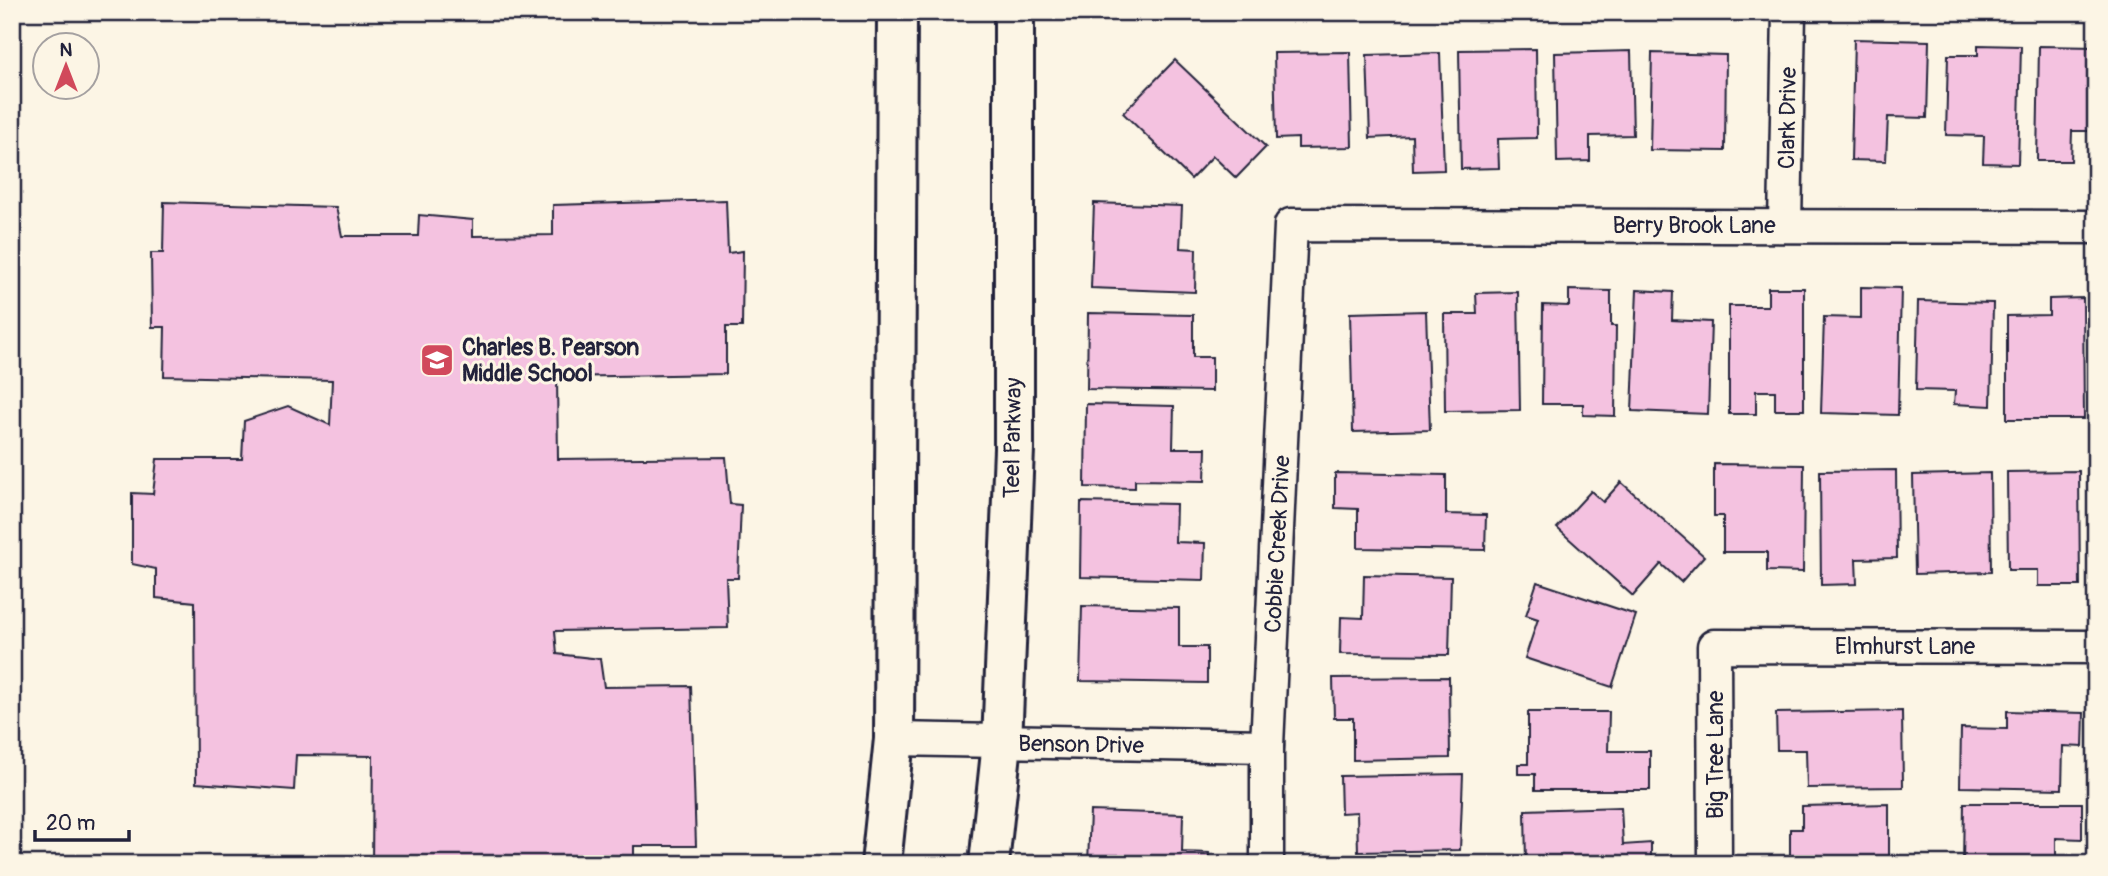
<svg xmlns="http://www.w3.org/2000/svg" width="2108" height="876" font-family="Pangolin,sans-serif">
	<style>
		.building { fill: #f4c2e0; stroke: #22223b; stroke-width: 2 }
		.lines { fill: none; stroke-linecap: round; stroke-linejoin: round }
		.minor-casing { stroke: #22223b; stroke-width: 37 }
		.secondary-casing { stroke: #22223b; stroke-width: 44 }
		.minor { stroke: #fcf5e5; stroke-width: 32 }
		.secondary { stroke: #fcf5e5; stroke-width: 38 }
		.labels { text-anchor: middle; stroke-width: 6; stroke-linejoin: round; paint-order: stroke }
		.street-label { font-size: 23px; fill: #22223b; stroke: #fcf5e5 }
		.poi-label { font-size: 23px; font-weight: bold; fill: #22223b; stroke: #fcf5e5; text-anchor: start }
	</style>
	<rect width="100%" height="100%" fill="#fcf5e5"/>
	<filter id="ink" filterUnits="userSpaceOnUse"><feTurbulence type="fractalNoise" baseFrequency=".0143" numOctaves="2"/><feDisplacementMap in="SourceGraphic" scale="14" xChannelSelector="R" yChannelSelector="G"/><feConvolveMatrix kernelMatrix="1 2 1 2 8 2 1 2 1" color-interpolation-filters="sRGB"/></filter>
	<g filter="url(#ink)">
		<g class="building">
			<path d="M1854 39 1929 41 1927 118 1888 117 1886 161 1851 160Z"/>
			<path d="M1978 45 2021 46 2018 164 1983 163 1984 136 1946 135 1948 55H1978Z"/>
			<path d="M2039 46 2096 47V131H2072L2071 161H2037Z"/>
			<path d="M1536 49 1537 138 1498 139 1499 168 1461 169 1459 50Z"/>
			<path d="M1631 51 1633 135 1590 136V161L1557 162 1555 53Z"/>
			<path d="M1350 52 1352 147 1298 148V138L1276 139 1274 53Z"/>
			<path d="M1440 53 1444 170 1413 171 1412 136 1370 138 1367 55Z"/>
			<path d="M1652 53 1726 55 1725 151 1650 150Z"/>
			<path d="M1175 60 1266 147 1236 178 1213 156 1191 179 1123 113Z"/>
			<path d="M726 200 728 253 743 251 742 327H726V374L557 377 558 459 726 457 730 504 741 505 738 578H726L728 628 555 631 557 654 600 659 604 687 691 686 696 846H634V861L372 864 373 756 296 755 294 790 196 783 195 602 156 598V569L132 564V493L153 494 157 459H242L244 421 288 406 330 425 332 380 164 376 165 327H152L151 253H163L164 202 336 207 342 236H418L419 215 473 220V236L553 235V205Z"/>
			<path d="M1094 203 1182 206 1180 248 1196 249 1195 292 1091 288Z"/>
			<path d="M1861 287 1901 288 1898 415 1821 413 1824 317 1861 318Z"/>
			<path d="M1768 288H1804V410H1775V391H1756V414H1729V306H1768Z"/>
			<path d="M1569 290 1611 291V326H1616L1615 416 1583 415V404H1542L1543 305 1569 306Z"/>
			<path d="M1637 290 1673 292 1672 320 1711 322 1708 414 1632 411Z"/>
			<path d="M1518 292 1520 410 1445 411 1444 314H1477L1476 293Z"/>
			<path d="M2083 298 2084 419H2007V316L2049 315V299Z"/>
			<path d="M1918 301 1993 303 1991 406 1954 404 1955 391 1916 390Z"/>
			<path d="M1426 311 1430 430 1353 432 1350 313Z"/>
			<path d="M1088 313 1193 315V357H1212V391L1087 389Z"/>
			<path d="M1086 404 1174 406 1173 448H1206L1205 481 1135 480V488L1085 487Z"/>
			<path d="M1714 464 1804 465 1803 572 1767 571V552H1723V516H1714Z"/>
			<path d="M1896 470 1897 558 1856 559 1857 584 1821 585 1820 471Z"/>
			<path d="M2079 471 2080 586H2038V570H2008L2007 472Z"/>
			<path d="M1335 473 1446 475V514L1486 515 1485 550 1358 548V509L1335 508Z"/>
			<path d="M1990 473 1991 572 1915 574 1913 475Z"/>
			<path d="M1621 482 1704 556 1681 582 1661 564 1633 596 1557 528 1591 491 1603 502Z"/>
			<path d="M1081 502 1176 504 1175 542 1205 543 1204 580 1080 577Z"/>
			<path d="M1364 575 1451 577 1449 655 1340 654 1341 617 1363 618Z"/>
			<path d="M1537 582 1636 615 1612 687 1525 658 1538 619 1526 615Z"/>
			<path d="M1082 606 1179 608V647H1207V683L1080 681Z"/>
			<path d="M1449 677 1450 758 1353 760V718H1334L1333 678Z"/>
			<path d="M1902 711 1903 787 1807 788 1806 750H1777L1776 713Z"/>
			<path d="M2007 711 2084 713 2083 747 2063 746 2062 789 1960 787 1961 728 2007 729Z"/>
			<path d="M1528 712H1609L1608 751H1650V790H1535V774H1518V764H1528Z"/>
			<path d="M1463 774 1460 850 1358 852 1357 812 1341 813 1340 776Z"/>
			<path d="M1964 803H2082V839L2056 838V864H1963Z"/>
			<path d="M1889 804V864H1790V829H1802V806Z"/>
			<path d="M1621 807 1623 845 1651 843V864H1526L1525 810Z"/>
			<path d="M1090 811 1183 814 1182 852 1209 853V864H1088Z"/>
		</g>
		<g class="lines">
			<g class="minor-casing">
				<g id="minor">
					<path d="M1785 225 1789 12"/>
					<path d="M894 739 1267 746"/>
					<path d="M1267 864V746L1291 225 2096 227"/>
					<path d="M1715 864 1714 646 2096 647"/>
				</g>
			</g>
			<g class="secondary-casing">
				<g id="secondary">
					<path d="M881 864 894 739 897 12"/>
					<path d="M989 864 1002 743 1014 449V12"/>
				</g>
			</g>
			<use href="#minor" class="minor"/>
			<use href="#secondary" class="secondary"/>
		</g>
	</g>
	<defs>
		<g id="school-square" transform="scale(1.75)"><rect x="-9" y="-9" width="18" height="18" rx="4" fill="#d1495b" stroke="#fcf5e5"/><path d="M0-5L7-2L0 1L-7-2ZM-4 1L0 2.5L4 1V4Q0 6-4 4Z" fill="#fff"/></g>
	</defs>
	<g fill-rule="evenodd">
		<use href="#school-square" x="437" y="360"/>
	</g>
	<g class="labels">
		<g class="street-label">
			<text transform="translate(1787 118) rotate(-89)" y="8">Clark Drive</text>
			<text x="1694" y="233">Berry Brook Lane</text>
			<text transform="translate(1012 438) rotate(-89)" y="8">Teel Parkway</text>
			<text transform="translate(1277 544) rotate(-87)" y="8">Cobbie Creek Drive</text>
			<text x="1905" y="654">Elmhurst Lane</text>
			<text transform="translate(1081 744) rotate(1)" y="8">Benson Drive</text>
			<text transform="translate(1715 755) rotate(-90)" y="8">Big Tree Lane</text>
		</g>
		<g class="poi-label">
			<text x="462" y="355">Charles B. Pearson<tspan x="462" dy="26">Middle School</tspan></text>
		</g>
	</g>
	<rect width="2108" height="876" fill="none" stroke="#fcf5e5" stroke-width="42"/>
	<rect x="21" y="21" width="2066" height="834" fill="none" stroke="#22223b" stroke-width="2.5" filter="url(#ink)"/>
	<g transform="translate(66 66)"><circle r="33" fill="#fcf5e5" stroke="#a5a1a1" stroke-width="2"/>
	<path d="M0-5L12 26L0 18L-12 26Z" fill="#d1495b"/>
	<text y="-10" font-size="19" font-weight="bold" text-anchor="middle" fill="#22223b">N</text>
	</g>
	<path d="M35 830v10h94v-10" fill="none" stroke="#22223b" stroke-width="3.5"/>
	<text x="46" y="830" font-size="21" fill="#22223b" stroke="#fcf5e5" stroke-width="5" paint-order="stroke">20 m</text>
</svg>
